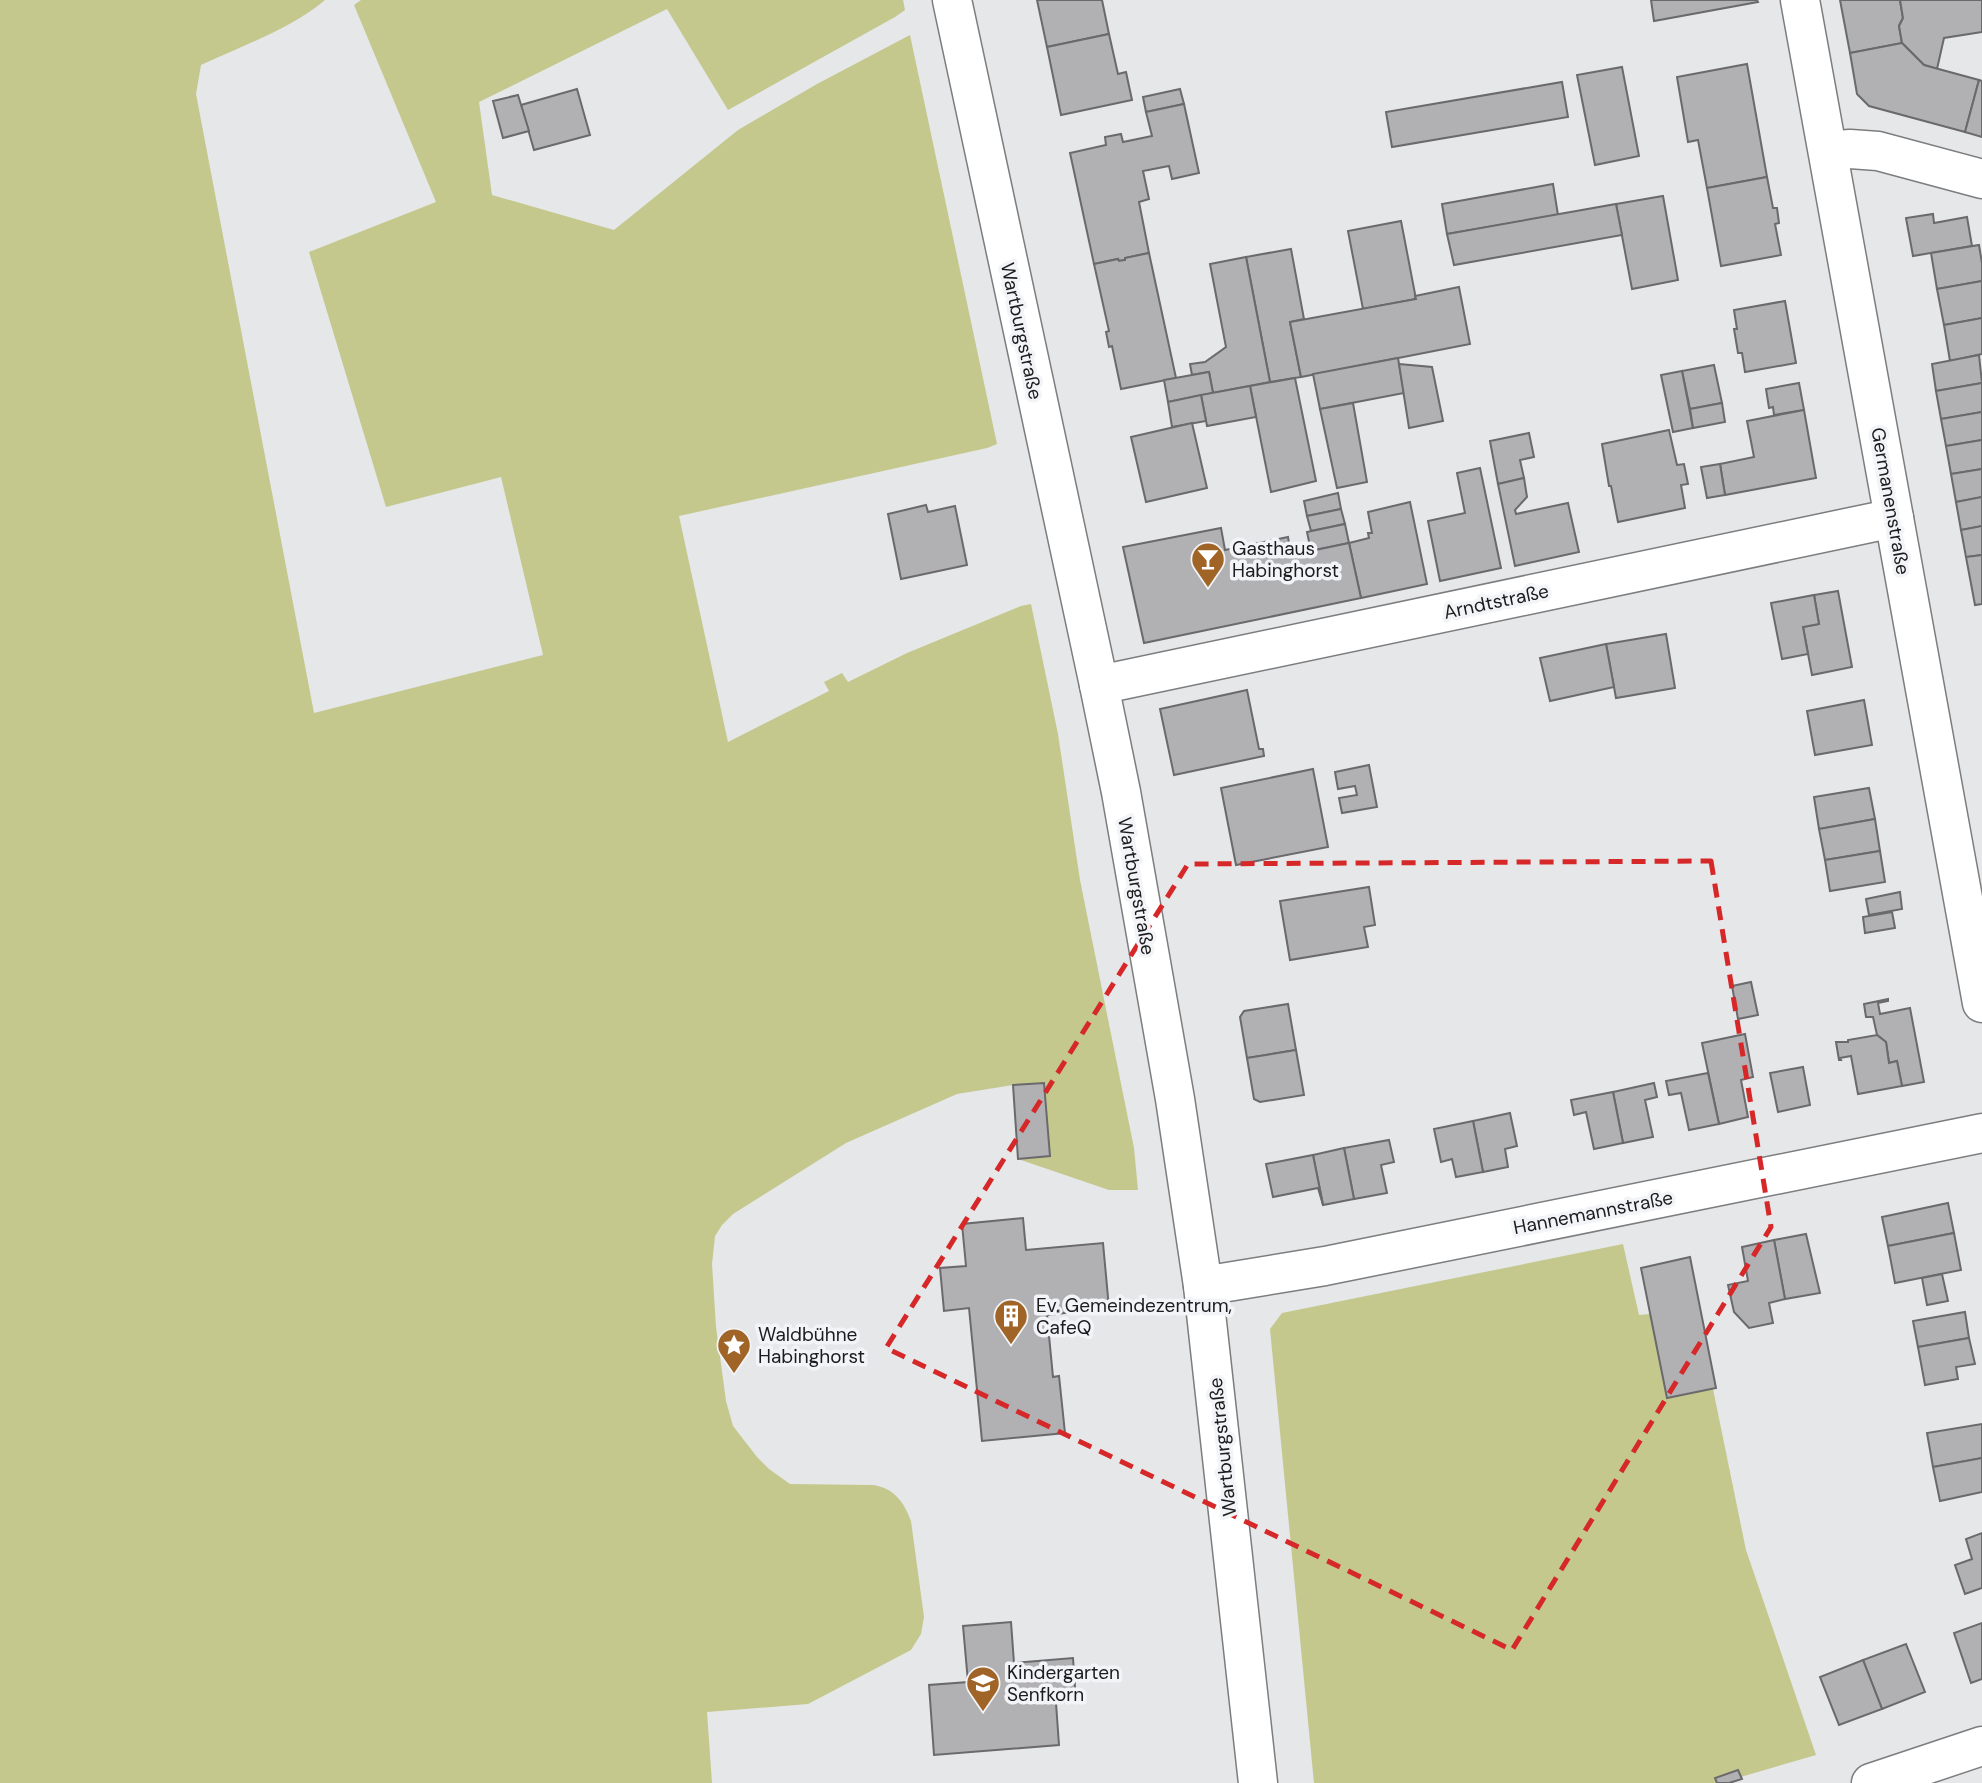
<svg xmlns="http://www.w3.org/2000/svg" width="1982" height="1783" font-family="'DM Sans',sans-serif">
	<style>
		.green { fill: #c4c88d }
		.building { fill: #b1b0b3; stroke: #6a696c; stroke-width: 2 }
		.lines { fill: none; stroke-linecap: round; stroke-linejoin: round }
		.minor-casing { stroke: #7c7d7f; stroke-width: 41 }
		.tertiary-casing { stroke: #7c7d7f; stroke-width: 41 }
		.secondary-casing { stroke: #7c7d7f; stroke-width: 41 }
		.minor { stroke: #fff; stroke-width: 38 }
		.tertiary { stroke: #fff; stroke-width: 38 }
		.secondary { stroke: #fff; stroke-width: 38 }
		.marked { fill: none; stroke: #d62828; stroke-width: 5; stroke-dasharray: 14 9; stroke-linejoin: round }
		.labels { text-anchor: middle; stroke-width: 7; stroke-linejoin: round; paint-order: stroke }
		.street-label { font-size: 19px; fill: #1c1c1d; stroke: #f3f4f7 }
		.poi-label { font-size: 19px; fill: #1c1c1d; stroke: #f3f4f7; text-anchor: start }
	</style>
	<rect width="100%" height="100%" fill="#e6e7e9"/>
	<g class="green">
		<path d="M0 0H325C291 29 241 46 201 65L196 94 314 713 543 655 501 477 386 507 309 252 436 202 354 5 361 0H903L905 10 895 17 728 110 667 9 479 102 492 195 614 230 738 130 817 84 910 35 997 444 987 448 679 516 728 742 829 691 824 682 842 673 848 682 907 653 1021 606 1031 604 1058 734 1080 880 1134 1148 1138 1190H1109L1018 1159 1050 1156 1044 1083 1013 1085 957 1094 846 1143 733 1214 722 1225 715 1236 712 1264 716 1327 726 1401 733 1426 757 1457 769 1469 790 1484 873 1485C894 1488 904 1502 911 1521L924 1617 921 1634 911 1650 808 1704 707 1712 712 1783H0Z"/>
		<path d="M1623 1244 1639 1315 1650 1314 1667 1398 1713 1389 1746 1550 1816 1755 1720 1783H1314L1270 1329 1282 1313Z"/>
	</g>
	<g class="building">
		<path d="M1037 0H1102L1109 34 1047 47Z"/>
		<path d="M1651 0H1757L1758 2 1654 21Z"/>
		<path d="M1840 0H1900L1903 18 1899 26 1902 43 1850 53Z"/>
		<path d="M1900 0H1982V32L1944 38 1937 69 1924 65 1902 43 1899 26 1903 18Z"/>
		<path d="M1109 34 1118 74 1126 72 1132 100 1061 115 1047 47Z"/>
		<path d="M1902 43 1924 65 1979 80 1965 132 1869 106 1857 94 1850 53Z"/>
		<path d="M1747 64 1767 177 1707 188 1698 140 1688 142 1677 77Z"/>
		<path d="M1622 67 1639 156 1595 165 1577 75Z"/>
		<path d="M1979 80 1982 81V137L1965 132Z"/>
		<path d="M1562 82 1568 117 1392 147 1386 112Z"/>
		<path d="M577 89 590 135 534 150 521 105Z"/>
		<path d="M1180 89 1184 104 1146 112 1143 97Z"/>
		<path d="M518 95 529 131 503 138 493 101Z"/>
		<path d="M1184 104 1199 173 1172 179 1169 166 1143 171 1149 199 1139 202 1149 253 1125 258V260L1119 261 1118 259 1094 264 1070 153 1106 145 1105 137 1121 134 1123 142 1152 136 1146 112Z"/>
		<path d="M1767 177 1773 208H1777L1779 223 1775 224 1781 255 1721 266 1707 188Z"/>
		<path d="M1553 184 1558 215 1447 234 1442 204Z"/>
		<path d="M1663 196 1678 280 1632 289 1616 204Z"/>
		<path d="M1616 204 1622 235 1454 265 1447 234Z"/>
		<path d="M1933 214 1934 223 1967 217 1972 246 1913 256 1906 218Z"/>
		<path d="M1401 221 1416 299 1363 309 1348 231Z"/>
		<path d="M1979 245 1982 263V281L1937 289 1931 253Z"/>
		<path d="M1291 249 1304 319 1290 322 1301 377 1270 382 1246 257Z"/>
		<path d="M1149 253 1176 378 1121 389 1112 346 1109 347 1106 332 1109 331 1094 264 1118 259 1119 261 1125 260V258Z"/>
		<path d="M1246 257 1270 382 1213 393 1209 372 1192 375 1190 364 1205 362 1226 347 1210 264Z"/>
		<path d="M1982 281V318L1944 325 1937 289Z"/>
		<path d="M1459 287 1470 344 1301 377 1290 322 1416 299 1415 296Z"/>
		<path d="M1785 301 1796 363 1745 372 1742 353H1738L1734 329H1737L1734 310Z"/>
		<path d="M1982 318V354L1950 361 1944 325Z"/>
		<path d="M1979 355 1982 383 1936 391 1932 364Z"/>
		<path d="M1398 358 1404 393 1320 409 1313 374Z"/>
		<path d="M1399 364 1432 367 1443 421 1409 428Z"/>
		<path d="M1714 365 1722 403 1690 409 1682 371Z"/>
		<path d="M1682 371 1693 428 1673 432 1661 375Z"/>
		<path d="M1209 372 1213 393 1168 402 1164 380Z"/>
		<path d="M1295 378 1316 481 1271 492 1250 386Z"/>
		<path d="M1799 383 1804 410 1774 415 1773 407 1769 408 1766 389Z"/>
		<path d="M1982 383V412L1941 419 1936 391Z"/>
		<path d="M1250 386 1256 417 1207 426 1201 395Z"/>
		<path d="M1201 395 1206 421 1172 427 1168 402Z"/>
		<path d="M1353 403 1367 482 1337 488 1320 409Z"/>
		<path d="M1722 403 1725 422 1693 428 1690 409Z"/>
		<path d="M1804 410 1816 478 1725 495 1720 464 1754 457 1747 421Z"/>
		<path d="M1982 412V440L1946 446 1941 419Z"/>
		<path d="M1192 423 1207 488 1146 502 1131 437Z"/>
		<path d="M1669 430 1677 465 1684 464 1688 484 1681 485 1685 508 1618 522 1611 486H1609L1602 444Z"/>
		<path d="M1529 433 1534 457 1520 460 1524 478 1498 484 1490 441Z"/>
		<path d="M1982 440V469L1951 474 1946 446Z"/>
		<path d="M1720 464 1725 495 1707 498 1701 467Z"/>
		<path d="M1480 468 1501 568 1440 581 1428 521 1465 513 1457 473Z"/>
		<path d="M1982 469V497L1956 502 1951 474Z"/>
		<path d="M1524 478 1527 497 1515 510 1516 514 1568 503 1579 552 1515 566 1498 484Z"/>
		<path d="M1338 493 1341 509 1307 516 1304 501Z"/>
		<path d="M1982 497V526L1961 530 1956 502Z"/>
		<path d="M1410 502 1427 584 1361 598 1349 543 1369 538 1368 533H1372L1368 512Z"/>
		<path d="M926 505 928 512 955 506 967 565 901 579 888 514Z"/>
		<path d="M1341 509 1345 524 1311 531 1307 516Z"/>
		<path d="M1345 524 1349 543 1311 551 1307 532Z"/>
		<path d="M1982 526V555L1966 557 1961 530Z"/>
		<path d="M1221 528 1225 550 1288 537 1291 555 1349 543 1361 598 1144 643 1123 547Z"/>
		<path d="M1982 555V604L1975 605 1966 557Z"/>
		<path d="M1838 591 1852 667 1812 675 1803 627 1819 624 1814 595Z"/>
		<path d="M1814 595 1819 624 1803 627 1808 654 1782 659 1771 603Z"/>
		<path d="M1666 634 1675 688 1616 698 1606 644Z"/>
		<path d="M1606 644 1614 687 1550 701 1540 658Z"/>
		<path d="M1247 690 1259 749H1263L1264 756 1174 775 1160 709Z"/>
		<path d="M1864 700 1872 745 1815 755 1807 711Z"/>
		<path d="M1369 765 1377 807 1342 813 1339 798 1357 795 1355 786 1338 789 1335 772Z"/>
		<path d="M1313 769 1328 847 1236 865 1221 788Z"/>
		<path d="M1869 788 1875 819 1819 829 1814 797Z"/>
		<path d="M1875 819 1880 851 1825 860 1819 829Z"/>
		<path d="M1880 851 1885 882 1830 891 1825 860Z"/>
		<path d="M1369 887 1375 925 1364 927 1368 947 1290 960 1280 901Z"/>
		<path d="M1900 892 1902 909 1869 915 1866 899Z"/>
		<path d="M1892 912 1895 928 1865 933 1863 917Z"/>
		<path d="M1751 982 1758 1015 1738 1019 1732 986Z"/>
		<path d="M1888 999V1001L1878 1003 1880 1014 1910 1008 1924 1082 1902 1086 1897 1061 1889 1063 1886 1042 1877 1035 1873 1017H1866L1864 1004Z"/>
		<path d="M1288 1004 1296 1050 1247 1058 1240 1017 1244 1011Z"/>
		<path d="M1745 1034 1753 1077 1741 1080 1748 1117 1719 1124 1702 1043Z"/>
		<path d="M1877 1035 1886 1042 1889 1063 1897 1061 1902 1086 1858 1094 1851 1056 1840 1058 1841 1060H1839L1836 1042H1848V1040Z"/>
		<path d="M1296 1050 1304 1095 1260 1102 1254 1099 1247 1058Z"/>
		<path d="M1803 1067 1810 1105 1778 1112 1770 1073Z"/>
		<path d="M1708 1073 1719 1124 1689 1130 1681 1093 1669 1095 1666 1081Z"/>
		<path d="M1044 1083 1050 1156 1018 1159 1013 1085Z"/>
		<path d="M1654 1083 1657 1097 1645 1100 1653 1137 1623 1143 1613 1092Z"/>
		<path d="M1613 1092 1623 1143 1594 1149 1586 1112 1574 1115 1571 1100Z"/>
		<path d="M1510 1113 1517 1146 1505 1149 1508 1167 1483 1172 1473 1121Z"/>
		<path d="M1473 1121 1483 1172 1456 1177 1452 1159 1441 1162 1434 1129Z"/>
		<path d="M1389 1140 1394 1162 1381 1165 1387 1193 1354 1199 1344 1148Z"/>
		<path d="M1344 1148 1354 1199 1323 1205 1313 1155Z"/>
		<path d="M1313 1155 1323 1205 1318 1188 1273 1197 1266 1164Z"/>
		<path d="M1948 1203 1954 1233 1888 1246 1882 1217Z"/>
		<path d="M1023 1218 1026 1250 1103 1243 1109 1308 1047 1315 1053 1377 1059 1376 1065 1433 982 1441 969 1308 944 1311 940 1268 966 1266 962 1224Z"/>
		<path d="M1954 1233 1961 1270 1895 1283 1888 1246Z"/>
		<path d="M1806 1234 1820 1293 1785 1299 1774 1240Z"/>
		<path d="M1774 1240 1785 1299 1769 1303 1773 1323 1749 1328 1734 1312 1728 1285 1748 1281 1742 1247Z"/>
		<path d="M1690 1257 1716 1388 1667 1398 1641 1268Z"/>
		<path d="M1942 1274 1948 1301 1927 1305 1922 1278Z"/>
		<path d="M1965 1312 1969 1338 1918 1347 1913 1321Z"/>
		<path d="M1969 1338 1975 1364 1956 1367 1958 1379 1925 1385 1918 1347Z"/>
		<path d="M1982 1424V1458L1933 1467 1927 1433Z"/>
		<path d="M1982 1458V1492L1940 1501 1933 1467Z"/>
		<path d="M1982 1533V1588L1965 1594 1955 1565 1972 1559 1966 1539Z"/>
		<path d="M1011 1622 1014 1663 1073 1658 1076 1702 1056 1703 1059 1745 934 1755 929 1685 968 1682 963 1626Z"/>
		<path d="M1982 1623V1679L1971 1683 1954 1633Z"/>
		<path d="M1906 1644 1925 1692 1882 1709 1863 1660Z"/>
		<path d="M1863 1660 1882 1709 1839 1725 1820 1677Z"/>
		<path d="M1738 1770 1742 1779 1729 1783H1717L1715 1778Z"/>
	</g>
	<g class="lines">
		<g class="minor-casing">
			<g id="minor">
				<path d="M1800 0 1982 1003"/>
				<path d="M1828 151 1850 149 1878 151 1982 179"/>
				<path d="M1099 685 1894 518"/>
				<path d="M1203 1286 1325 1266 1982 1133"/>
			</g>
		</g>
		<g class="tertiary-casing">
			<path id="tertiary" d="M1871 1783 1982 1746"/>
		</g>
		<g class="secondary-casing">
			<path id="secondary" d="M952 0 1099 685 1121 792 1175 1099 1203 1286 1258 1783"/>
		</g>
		<use href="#minor" class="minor"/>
		<use href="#tertiary" class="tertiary"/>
		<use href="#secondary" class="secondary"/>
	</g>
	<path class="marked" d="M1711 861 1771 1227 1512 1650 886 1348 1188 864Z"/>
	<defs>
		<g id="bar-pin" transform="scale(1.75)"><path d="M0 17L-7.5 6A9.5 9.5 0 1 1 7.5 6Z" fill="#a06427" stroke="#f3f4f7"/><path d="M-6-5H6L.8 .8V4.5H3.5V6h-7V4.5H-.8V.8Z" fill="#fff"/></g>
		<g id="building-pin" transform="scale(1.75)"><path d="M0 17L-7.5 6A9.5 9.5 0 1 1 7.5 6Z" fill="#a06427" stroke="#f3f4f7"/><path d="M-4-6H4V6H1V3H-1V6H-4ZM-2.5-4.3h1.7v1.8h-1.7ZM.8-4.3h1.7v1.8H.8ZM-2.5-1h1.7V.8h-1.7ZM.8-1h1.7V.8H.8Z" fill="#fff"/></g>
		<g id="sight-pin" transform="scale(1.75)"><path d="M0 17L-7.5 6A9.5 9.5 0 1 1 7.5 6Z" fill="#a06427" stroke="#f3f4f7"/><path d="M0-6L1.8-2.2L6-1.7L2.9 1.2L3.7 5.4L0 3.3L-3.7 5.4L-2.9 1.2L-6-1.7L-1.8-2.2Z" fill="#fff"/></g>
		<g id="school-pin" transform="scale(1.75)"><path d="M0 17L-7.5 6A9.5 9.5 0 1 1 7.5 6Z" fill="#a06427" stroke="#f3f4f7"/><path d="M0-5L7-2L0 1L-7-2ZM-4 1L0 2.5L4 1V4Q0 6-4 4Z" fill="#fff"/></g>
	</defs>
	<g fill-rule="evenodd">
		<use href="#bar-pin" x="1208" y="559"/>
		<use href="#building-pin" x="1011" y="1316"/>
		<use href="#sight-pin" x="734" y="1345"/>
		<use href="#school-pin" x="983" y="1683"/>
	</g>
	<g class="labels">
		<g class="street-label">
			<text transform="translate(1022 331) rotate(78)" y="7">Wartburgstraße</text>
			<text transform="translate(1891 501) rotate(80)" y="7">Germanenstraße</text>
			<text transform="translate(1496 601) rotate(-12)" y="7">Arndtstraße</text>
			<text transform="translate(1137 886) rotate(80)" y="7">Wartburgstraße</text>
			<text transform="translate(1593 1212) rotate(-11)" y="7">Hannemannstraße</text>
			<text transform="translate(1222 1447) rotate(-96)" y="7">Wartburgstraße</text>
		</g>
		<g class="poi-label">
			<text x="1232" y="555">Gasthaus<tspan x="1232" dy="22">Habinghorst</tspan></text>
			<text x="1036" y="1312">Ev. Gemeindezentrum,<tspan x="1036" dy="22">CafeQ</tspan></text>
			<text x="758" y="1341">Waldbühne<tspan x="758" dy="22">Habinghorst</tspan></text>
			<text x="1007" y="1679">Kindergarten<tspan x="1007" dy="22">Senfkorn</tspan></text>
		</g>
	</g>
</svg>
